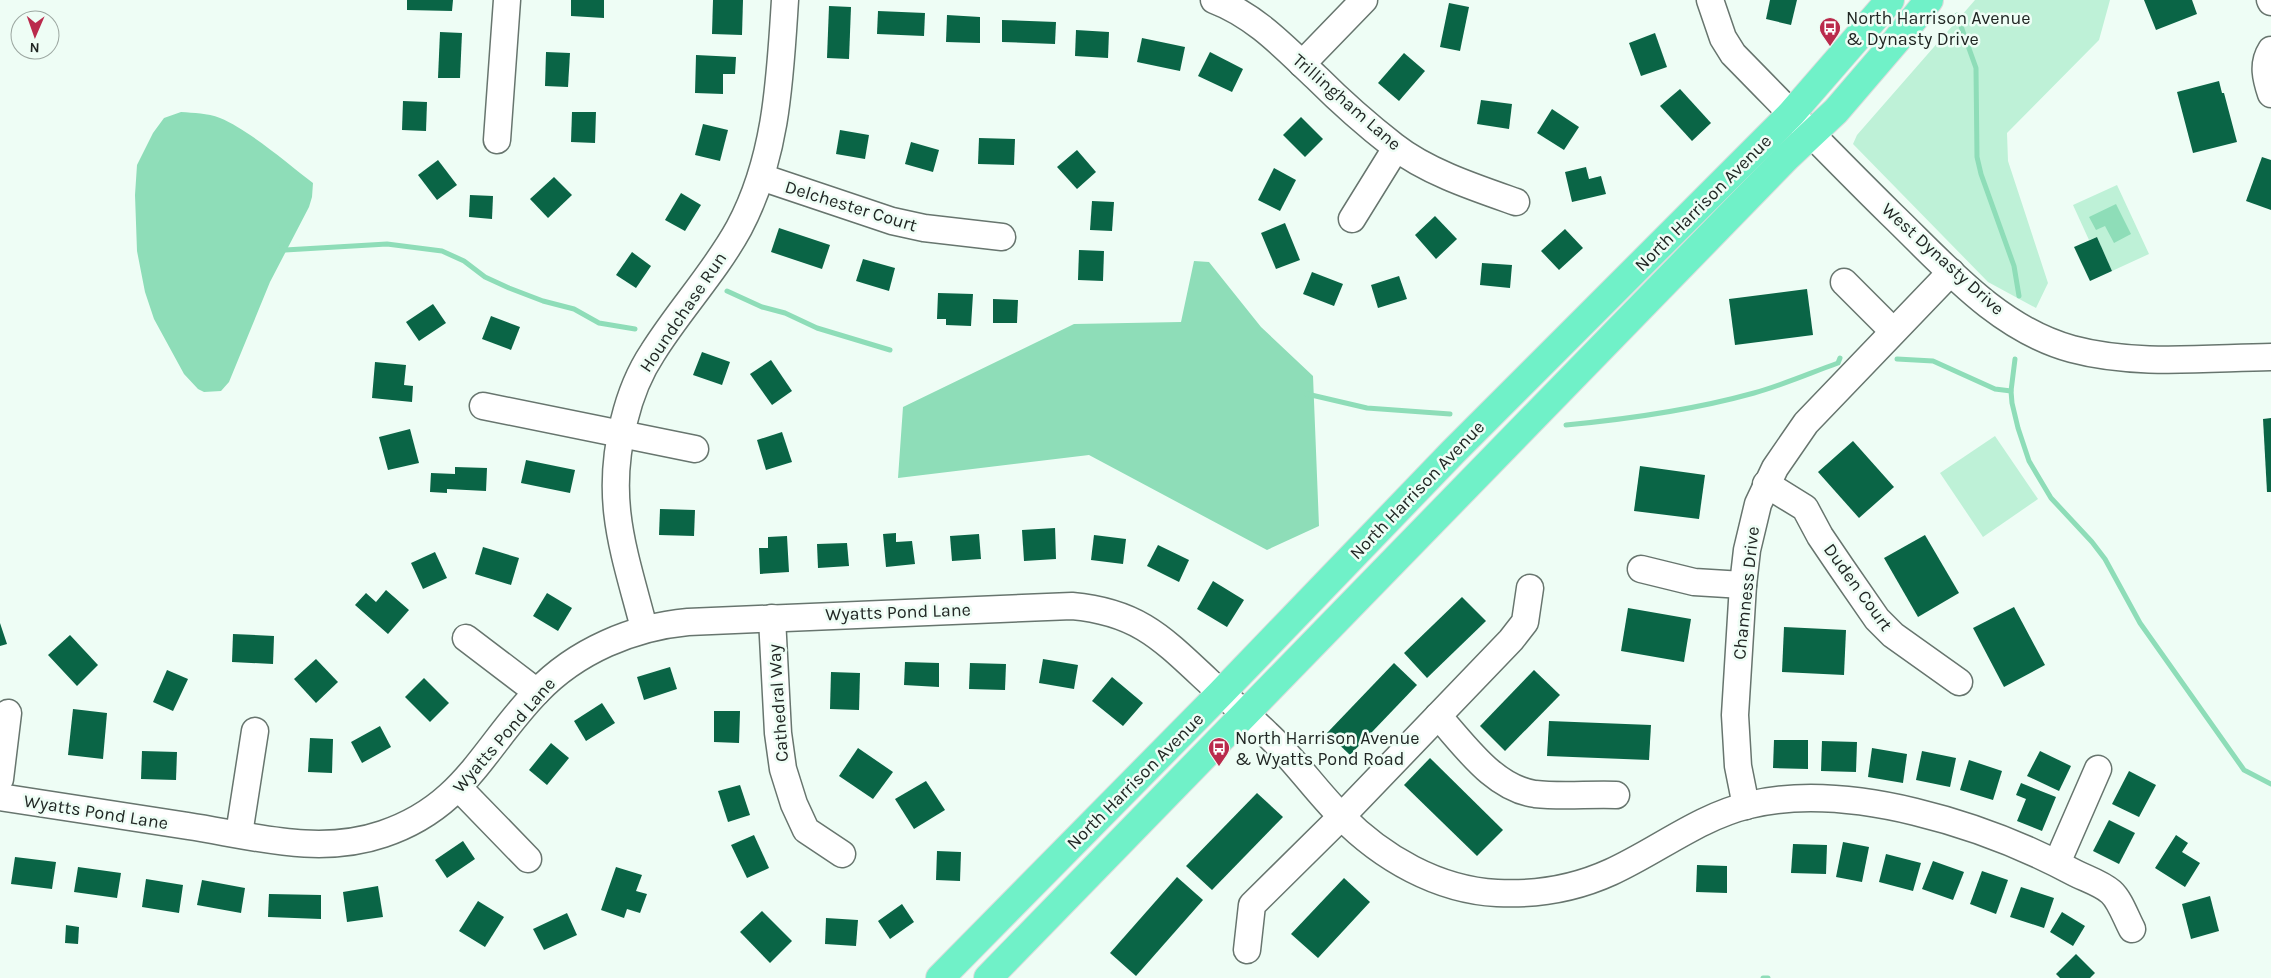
<svg xmlns="http://www.w3.org/2000/svg" width="2271" height="978" font-family="Karla,sans-serif">
	<style>
		.green { fill: #bef1d7 }
		.water { fill: #8eddb8 }
		.lines { fill: none; stroke-linecap: round; stroke-linejoin: round }
		.stream { stroke: #8eddb8; stroke-width: 5 }
		.building { fill: #0a6546 }
		.minor-casing { stroke: #67756e; stroke-width: 29 }
		.major-casing { stroke: #dbdcdc; stroke-width: 30 }
		.minor { stroke: #fff; stroke-width: 26 }
		.major { stroke: #70f1c8; stroke-width: 28 }
		.labels { text-anchor: middle; stroke-width: 5; stroke-linejoin: round; paint-order: stroke }
		.poi-label { font-size: 18px; fill: #212724; stroke: #eefdf5; text-anchor: start }
		.street-label { font-size: 18px; fill: #212724; stroke: #eefdf5 }
	</style>
	<rect width="100%" height="100%" fill="#eefdf5"/>
	<g class="green">
		<path d="M1975 0H2110L2099 40 2007 133 2008 161 2048 283 2036 308 1988 282 1853 144 1857 135Z"/>
		<path d="M2117 185 2149 254 2112 271 2097 237 2089 240 2073 205Z"/>
		<path d="M1995 436 2038 499 1983 537 1940 473Z"/>
	</g>
	<g class="water">
		<path d="M181 112C194 113 207 113 220 118 249 130 287 163 313 183L312 197 309 207 270 282 229 382 221 391 204 392 198 389 184 374 154 319 145 292 137 251 135 195 137 165 153 133 164 118Z"/>
		<path d="M2116 204 2131 234 2114 243 2105 226 2096 230 2089 217Z"/>
		<path d="M1194 261 1209 262 1261 327 1313 376 1319 526 1267 550 1089 455 898 478 903 407 1074 324 1181 322Z"/>
	</g>
	<g class="lines">
		<g class="stream">
			<path d="M1957 15 1976 68 1977 157 1981 174 2014 266 2019 296"/>
			<path d="M282 247 285 250 387 244 442 251 464 261 485 277 509 288 543 301 574 309 599 323 635 329"/>
			<path d="M727 291 762 307 785 313 817 328 890 350"/>
			<path d="M1897 359 1933 361 1995 389 2011 391"/>
			<path d="M2015 359 2011 391 2012 403 2018 428 2029 461 2051 498 2092 542 2105 559 2140 623 2244 770 2271 784"/>
			<path d="M1307 394 1367 408 1450 414"/>
			<path d="M1566 425C1629 419 1693 410 1754 393 1783 385 1810 373 1838 363L1840 358"/>
			<path d="M1763 978H1768"/>
		</g>
	</g>
	<g class="building">
		<path d="M407 0H453L452 11 407 10Z"/>
		<path d="M571 0H604V18L571 16Z"/>
		<path d="M713 0H743L742 35 712 34Z"/>
		<path d="M1770 0H1797L1791 25 1766 19Z"/>
		<path d="M2144 0H2192L2197 14 2156 30Z"/>
		<path d="M1449 3 1469 7 1460 51 1440 47Z"/>
		<path d="M829 6 851 7 849 59 827 58Z"/>
		<path d="M878 11 925 13 924 36 877 34Z"/>
		<path d="M947 15 980 17V43L946 42Z"/>
		<path d="M1002 20 1056 22 1055 44 1002 42Z"/>
		<path d="M1076 30 1109 32 1108 58 1075 56Z"/>
		<path d="M440 32 462 33 460 78H438Z"/>
		<path d="M1655 33 1667 67 1641 76 1629 43Z"/>
		<path d="M1142 38 1185 47 1180 71 1137 62Z"/>
		<path d="M546 52 570 53 568 87 545 86Z"/>
		<path d="M1210 52 1243 69 1232 92 1198 76Z"/>
		<path d="M1404 53 1425 71 1399 101 1378 83Z"/>
		<path d="M696 55 736 57 735 74H723V94L695 93Z"/>
		<path d="M2219 81 2222 93H2224L2237 142 2193 153 2177 92Z"/>
		<path d="M1680 89 1711 123 1692 141 1660 106Z"/>
		<path d="M1481 100 1512 104 1509 129 1477 124Z"/>
		<path d="M403 101 427 102 426 131 402 130Z"/>
		<path d="M1552 109 1579 127 1564 150 1537 133Z"/>
		<path d="M572 112H596L595 143 571 142Z"/>
		<path d="M1301 117 1323 139 1305 157 1283 135Z"/>
		<path d="M703 124 728 130 720 161 695 155Z"/>
		<path d="M840 130 869 135 865 159 836 154Z"/>
		<path d="M979 138 1015 139 1014 165 978 164Z"/>
		<path d="M911 142 939 150 933 172 905 164Z"/>
		<path d="M1077 150 1096 172 1077 189 1057 167Z"/>
		<path d="M2262 157 2271 160V210L2246 201Z"/>
		<path d="M438 160 457 185 437 200 418 175Z"/>
		<path d="M1586 167 1589 179 1601 176 1606 194 1572 202 1565 172Z"/>
		<path d="M1274 168 1296 180 1280 211 1258 200Z"/>
		<path d="M554 177 572 195 548 218 530 199Z"/>
		<path d="M681 193 701 205 685 231 665 220Z"/>
		<path d="M470 195 493 196 492 219 469 217Z"/>
		<path d="M1092 201 1114 202 1112 231 1090 230Z"/>
		<path d="M1435 216 1457 239 1436 259 1415 235Z"/>
		<path d="M1285 223 1300 260 1276 269 1261 233Z"/>
		<path d="M779 228 830 245 822 269 771 252Z"/>
		<path d="M1565 229 1583 248 1559 270 1541 251Z"/>
		<path d="M2097 237 2112 271 2090 281 2074 247Z"/>
		<path d="M1079 250 1104 251 1103 281 1078 280Z"/>
		<path d="M632 252 651 266 636 288 616 275Z"/>
		<path d="M863 259 895 268 889 291 856 281Z"/>
		<path d="M1482 263 1512 265 1510 288 1480 285Z"/>
		<path d="M1312 272 1343 284 1334 306 1303 294Z"/>
		<path d="M1399 276 1407 299 1378 308 1371 285Z"/>
		<path d="M1807 289 1813 335 1735 345 1729 299Z"/>
		<path d="M938 293 973 294 971 326 946 325V319H937Z"/>
		<path d="M993 299 1018 300 1017 323H993Z"/>
		<path d="M433 304 446 323 419 341 406 322Z"/>
		<path d="M491 316 520 327 511 350 482 339Z"/>
		<path d="M702 352 730 362 722 385 693 375Z"/>
		<path d="M771 360 792 391 772 405 750 374Z"/>
		<path d="M375 362 406 365 404 385 413 386 412 402 372 398Z"/>
		<path d="M2271 418V492H2267L2263 419Z"/>
		<path d="M410 429 419 463 388 470 379 437Z"/>
		<path d="M782 432 792 462 766 470 757 440Z"/>
		<path d="M1853 441 1894 487 1859 518 1818 472Z"/>
		<path d="M526 460 575 470 570 493 521 483Z"/>
		<path d="M1640 466 1705 475 1699 519 1634 511Z"/>
		<path d="M455 467 487 468 486 491 447 489V493L430 492 431 473 455 474Z"/>
		<path d="M660 509 695 510 694 536 659 535Z"/>
		<path d="M1055 528 1056 559 1024 561 1022 530Z"/>
		<path d="M896 533V542L912 541 915 564 886 567 883 534Z"/>
		<path d="M979 534 981 559 952 561 950 536Z"/>
		<path d="M1094 535 1126 539 1123 564 1091 560Z"/>
		<path d="M1925 535 1959 593 1918 617 1884 558Z"/>
		<path d="M787 536 789 572 760 574 759 548H768V537Z"/>
		<path d="M847 543 849 566 818 568 817 544Z"/>
		<path d="M1158 545 1189 560 1179 582 1147 566Z"/>
		<path d="M483 547 519 558 511 585 475 574Z"/>
		<path d="M435 552 447 578 423 589 411 563Z"/>
		<path d="M1213 581 1244 600 1227 627 1197 609Z"/>
		<path d="M386 590 409 610 388 634 355 605 366 593 376 602Z"/>
		<path d="M547 593 572 608 558 631 533 616Z"/>
		<path d="M1462 597 1486 621 1427 678 1404 653Z"/>
		<path d="M2014 607 2045 665 2004 687 1973 628Z"/>
		<path d="M1628 608 1691 619 1684 662 1621 651Z"/>
		<path d="M0 623 7 644 0 646Z"/>
		<path d="M1784 627 1846 630 1844 675 1782 672Z"/>
		<path d="M233 634 274 636 273 664 232 662Z"/>
		<path d="M70 635 98 665 77 686 48 655Z"/>
		<path d="M316 659 338 682 316 703 294 679Z"/>
		<path d="M1043 659 1078 665 1074 689 1039 683Z"/>
		<path d="M905 662 939 663V687L904 685Z"/>
		<path d="M970 663 1006 664 1005 690 969 689Z"/>
		<path d="M1394 663 1417 685 1350 755 1327 733Z"/>
		<path d="M670 667 677 689 644 700 637 677Z"/>
		<path d="M167 670 188 679 173 711 153 702Z"/>
		<path d="M1534 670 1560 695 1505 751 1480 726Z"/>
		<path d="M831 672 860 673 859 710 830 709Z"/>
		<path d="M1112 677 1143 703 1123 726 1092 701Z"/>
		<path d="M424 678 449 703 430 722 405 697Z"/>
		<path d="M602 703 615 723 586 741 574 721Z"/>
		<path d="M73 709 107 713 103 759 68 755Z"/>
		<path d="M714 711H740L739 743 714 742Z"/>
		<path d="M1549 721 1651 725 1649 760 1547 756Z"/>
		<path d="M380 726 391 747 362 763 351 742Z"/>
		<path d="M310 738 333 739 332 773 308 772Z"/>
		<path d="M1774 740H1808V769L1773 768Z"/>
		<path d="M1822 741 1857 742 1856 772 1821 771Z"/>
		<path d="M551 743 569 758 547 785 529 770Z"/>
		<path d="M858 748 893 772 873 799 839 776Z"/>
		<path d="M1872 748 1907 754 1903 783 1868 777Z"/>
		<path d="M142 751 177 752 176 780 141 779Z"/>
		<path d="M1922 751 1956 758 1950 787 1916 780Z"/>
		<path d="M2040 751 2071 766 2059 791 2027 776Z"/>
		<path d="M1430 758 1503 830 1477 856 1404 785Z"/>
		<path d="M1969 760 2002 771 1993 800 1960 790Z"/>
		<path d="M2129 771 2156 785 2139 817 2112 804Z"/>
		<path d="M926 781 945 810 914 829 895 799Z"/>
		<path d="M2021 783 2056 797 2042 831 2017 821 2026 799 2016 795Z"/>
		<path d="M740 785 750 815 728 822 718 791Z"/>
		<path d="M1257 793 1283 817 1212 890 1186 866Z"/>
		<path d="M2109 820 2135 833 2119 864 2093 851Z"/>
		<path d="M754 835 769 868 747 878 731 845Z"/>
		<path d="M2176 835 2188 843 2182 852 2200 863 2185 887 2155 868Z"/>
		<path d="M463 841 475 859 447 878 435 860Z"/>
		<path d="M1843 842 1869 847 1862 882 1836 877Z"/>
		<path d="M1793 844 1827 845 1826 874 1791 873Z"/>
		<path d="M937 851 961 852 960 881 936 880Z"/>
		<path d="M1886 854 1921 863 1913 891 1879 882Z"/>
		<path d="M15 857 56 862 52 889 11 884Z"/>
		<path d="M1933 861 1964 872 1953 900 1922 889Z"/>
		<path d="M1697 865 1727 866V893L1696 892Z"/>
		<path d="M78 867 121 873 117 898 74 892Z"/>
		<path d="M616 867 642 875 636 891 647 894 640 913 627 909 624 918 601 910Z"/>
		<path d="M1982 871 2008 880 1996 914 1970 904Z"/>
		<path d="M1177 877 1203 900 1136 976 1110 953Z"/>
		<path d="M1344 878 1370 902 1318 958 1291 934Z"/>
		<path d="M146 879 183 885 179 913 142 907Z"/>
		<path d="M202 880 245 888 241 913 197 905Z"/>
		<path d="M378 886 383 917 347 922 343 892Z"/>
		<path d="M2021 887 2054 898 2044 928 2010 917Z"/>
		<path d="M269 894 321 895V919L268 917Z"/>
		<path d="M2210 896 2219 931 2191 939 2182 904Z"/>
		<path d="M478 901 504 917 485 947 459 931Z"/>
		<path d="M902 904 914 922 890 939 878 921Z"/>
		<path d="M762 911 792 941 770 963 740 932Z"/>
		<path d="M2062 912 2085 926 2073 946 2050 932Z"/>
		<path d="M567 913 577 935 544 950 533 929Z"/>
		<path d="M826 918 858 920 856 946 825 944Z"/>
		<path d="M66 925 79 927 78 944 65 943Z"/>
		<path d="M2076 954 2095 973 2090 978H2060L2056 974Z"/>
	</g>
	<g class="lines">
		<g class="minor-casing">
			<g id="minor">
				<path d="M1214 0C1256 16 1285 48 1317 78 1341 102 1367 125 1394 146 1427 172 1476 188 1516 202"/>
				<path d="M1710 0 1723 38 1733 54C1786 108 1838 162 1892 215 1945 266 1998 329 2072 349 2135 366 2206 358 2271 357"/>
				<path d="M2270 0 2271 2"/>
				<path d="M2271 50C2262 64 2266 79 2271 94"/>
				<path d="M1302 64 1364 0"/>
				<path d="M497 140 507 0"/>
				<path d="M761 177 892 221 924 228 1002 237"/>
				<path d="M1352 219 1396 148"/>
				<path d="M1844 282 1893 331"/>
				<path d="M483 406 695 449"/>
				<path d="M1766 484 1805 508 1820 536 1841 567 1877 619 1893 635 1959 682"/>
				<path d="M1641 569 1694 582 1743 585"/>
				<path d="M772 618 778 733 783 769 794 804 806 830 842 854"/>
				<path d="M644 628C624 551 604 501 624 421 630 396 639 373 653 352 680 309 715 272 739 228 777 157 780 78 785 0"/>
				<path d="M466 638 537 692"/>
				<path d="M1438 716C1464 744 1493 788 1535 794 1561 797 1589 794 1616 795"/>
				<path d="M0 779 8 713"/>
				<path d="M459 788 528 859"/>
				<path d="M0 797C63 807 125 816 188 826 253 836 319 856 383 834 464 807 483 748 537 692 576 651 633 627 688 622L1072 606C1138 612 1162 638 1208 681 1227 699 1248 715 1267 734 1294 759 1315 790 1341 816 1382 858 1438 890 1497 893 1536 895 1576 888 1611 872 1657 851 1699 817 1749 805 1848 781 1985 825 2073 872 2084 878 2101 883 2111 892 2120 900 2126 918 2132 929"/>
				<path d="M1746 806 1738 766 1735 715 1743 585 1747 550 1758 504 1775 468 1806 423 1951 272"/>
				<path d="M239 834 255 731"/>
				<path d="M2057 863 2098 769"/>
				<path d="M1247 950 1252 905 1341 817 1511 640 1525 622 1530 588"/>
			</g>
		</g>
		<g class="major-casing">
			<g id="major">
				<path d="M940 978 1221 693 1453 452 1791 114 1890 0"/>
				<path d="M988 978 1787 157 1836 111 1896 41 1929 0"/>
			</g>
		</g>
		<use href="#minor" class="minor"/>
		<use href="#major" class="major"/>
	</g>
	<defs>
		<g id="bus-pin" transform="scale(1.125)"><path d="M0 17L-7.5 6A9.5 9.5 0 1 1 7.5 6Z" fill="#ba2a4c" stroke="#eefdf5"/><path d="M-5-6H5V4H4V6H2V4H-2V6H-4V4H-5ZM-3.5-4V0h7V-4ZM-3.5 1.2v1.5H-2V1.2ZM2 1.2v1.5H3.5V1.2Z" fill="#fff"/></g>
	</defs>
	<g fill-rule="evenodd">
		<use href="#bus-pin" x="1830" y="28"/>
		<use href="#bus-pin" x="1219" y="748"/>
	</g>
	<g class="labels">
		<g class="poi-label">
			<text x="1846" y="24">North Harrison Avenue<tspan x="1846" dy="21">&amp; Dynasty Drive</tspan></text>
			<text x="1235" y="744">North Harrison Avenue<tspan x="1235" dy="21">&amp; Wyatts Pond Road</tspan></text>
		</g>
		<g class="street-label">
			<text transform="translate(1347 102) rotate(41)" y="6">Trillingham Lane</text>
			<text transform="translate(1703 203) rotate(-45)" y="6">North Harrison Avenue</text>
			<text transform="translate(851 206) rotate(17)" y="6">Delchester Court</text>
			<text transform="translate(1943 259) rotate(42)" y="6">West Dynasty Drive</text>
			<text transform="translate(683 312) rotate(-56)" y="6">Houndchase Run</text>
			<text transform="translate(1417 490) rotate(-46)" y="6">North Harrison Avenue</text>
			<text transform="translate(1858 587) rotate(54)" y="6">Duden Court</text>
			<text transform="translate(1746 593) rotate(-84)" y="6">Chamness Drive</text>
			<text transform="translate(898 612) rotate(-2)" y="6">Wyatts Pond Lane</text>
			<text transform="translate(778 703) rotate(-94)" y="6">Cathedral Way</text>
			<text transform="translate(504 735) rotate(-49)" y="6">Wyatts Pond Lane</text>
			<text transform="translate(1135 781) rotate(-45)" y="6">North Harrison Avenue</text>
			<text transform="translate(96 812) rotate(9)" y="6">Wyatts Pond Lane</text>
		</g>
	</g>
	<g transform="translate(35 35) rotate(182)"><circle r="24" fill="#eefdf5" stroke="#9ca7a1"/>
	<path d="M0-4L9 19L0 12L-9 19Z" fill="#ba2a4c"/>
	<text y="-8" font-size="14" font-weight="bold" text-anchor="middle" fill="#212724">N</text>
	</g>
</svg>
